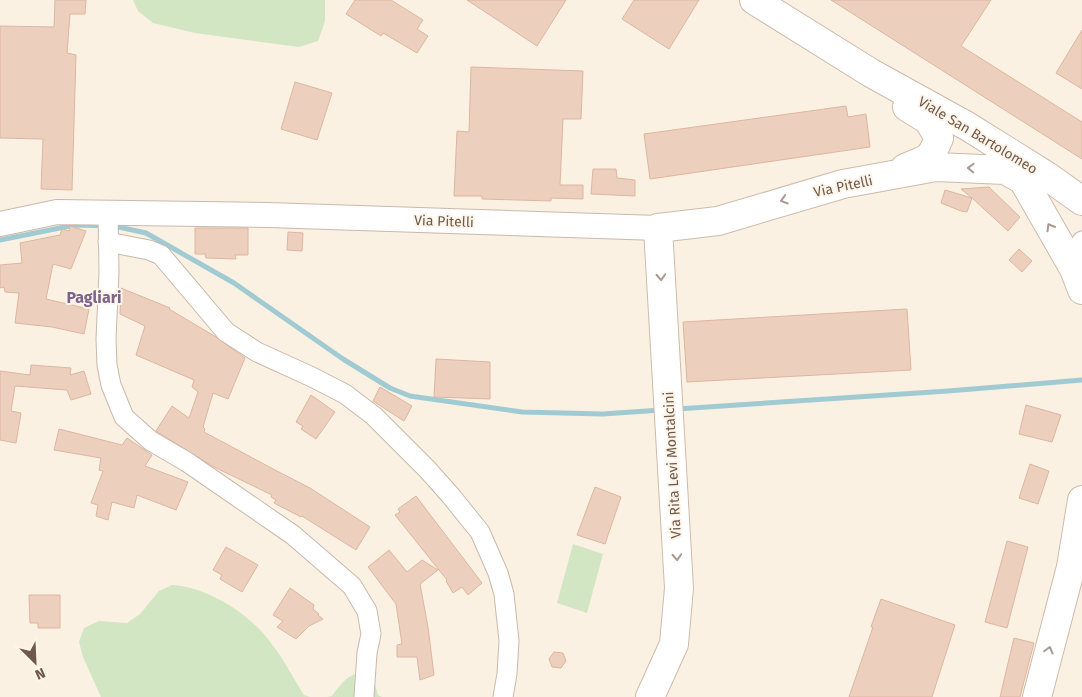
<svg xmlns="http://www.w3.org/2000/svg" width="1082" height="697" font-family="'Fira Sans',sans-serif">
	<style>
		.green { fill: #d2e6c3 }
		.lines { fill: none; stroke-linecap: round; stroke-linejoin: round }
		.stream { stroke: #a1cbd2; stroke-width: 5 }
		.building { fill: #edcfbd; stroke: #deb69f }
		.minor-casing { stroke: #cab8ab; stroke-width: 21 }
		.tertiary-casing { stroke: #cab8ab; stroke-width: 26 }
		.secondary-casing { stroke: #cfbaab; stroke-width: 30 }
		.minor { stroke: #fff; stroke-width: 19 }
		.tertiary { stroke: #fff; stroke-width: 24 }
		.secondary { stroke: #fff; stroke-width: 28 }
		.oneway { stroke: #a99b93 }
		.labels { text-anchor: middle; stroke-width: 4; stroke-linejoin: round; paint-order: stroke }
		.street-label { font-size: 14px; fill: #70584b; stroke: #fdf5e9 }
		.quarter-label { font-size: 16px; font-weight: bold; fill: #7d638c; stroke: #fdf5e9 }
	</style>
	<rect width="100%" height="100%" fill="#faf1e3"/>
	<g class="green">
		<path d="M133 0H325V21L318 41 299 47 195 33 153 23 138 11Z"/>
		<path d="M573 544 603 554 587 613 557 603Z"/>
		<path d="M172 585C208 587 250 614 271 643 284 659 293 678 304 695L310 697H101L83 657 79 642 84 628 99 621 127 623 140 614 159 591Z"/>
		<path d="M366 670 374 681 378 695 382 697H327L332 696C343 681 348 675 366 670Z"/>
	</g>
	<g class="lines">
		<g class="stream">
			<path d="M0 240 75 225 114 226 146 233 234 283 343 359 390 388 410 396 522 412 603 414 661 410"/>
			<path d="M677 409 948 391 1082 380"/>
		</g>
	</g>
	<g class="building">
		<path d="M55 0H86L85 14H70L67 53 76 55 72 190 41 189 43 139 0 138V26L54 27Z"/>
		<path d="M355 0H391L423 20 417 29 428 36 417 53 383 33 381 36 346 14Z"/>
		<path d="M467 0H566L537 46Z"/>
		<path d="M634 0H699L669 49 622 19Z"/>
		<path d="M831 0H991L961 46 1082 122V159Z"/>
		<path d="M1082 30V89L1056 73Z"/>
		<path d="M471 67 583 71 581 119H563L560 185H583V199L551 198V201L482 199V196H454L457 131 469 132Z"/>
		<path d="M295 82 332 93 317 140 281 129Z"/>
		<path d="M846 106 848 117 866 114 870 147 650 179 644 134Z"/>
		<path d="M593 169H616L617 178 635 180V196L591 194Z"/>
		<path d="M989 187 1020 217 1008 231 972 198 967 212 961 211 941 203 945 190 972 198 961 189Z"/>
		<path d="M70 226 86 231 71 269 53 264 46 299 89 309 84 334 52 327 15 323 19 293 5 292 4 287 0 288V265L22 263 20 243 60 235 62 229 69 231Z"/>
		<path d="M195 228H248V255H235L236 259 206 258 205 254H195Z"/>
		<path d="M288 232 303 233 302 251 287 250Z"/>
		<path d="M1019 249 1032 261 1022 272 1009 260Z"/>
		<path d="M121 288 170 308 169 309 216 337 245 358 228 399 213 393 203 427 205 429 204 432 275 470 310 488 370 527 356 550 302 516 301 517 274 503 276 500 271 497 272 495 212 466 156 431 172 406 189 418 198 392 192 387 194 380 136 355 145 326 120 314Z"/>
		<path d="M907 309 911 370 687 382 683 322Z"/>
		<path d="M436 359 490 362V399L434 397Z"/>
		<path d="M31 365 71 368 70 375 84 371 91 394 71 400 67 390 15 386 11 411 21 413 16 443 0 440V371L30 375Z"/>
		<path d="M380 387 412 406 404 421 373 401Z"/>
		<path d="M311 395 335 412 316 439 301 429 303 426 296 422Z"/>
		<path d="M1026 405 1061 415 1052 442 1019 434Z"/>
		<path d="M59 429 122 445 127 438 152 455 145 466 188 482 176 510 137 495 134 508 112 502 108 520 96 516 98 505 91 503 103 471 99 470 101 458 54 450Z"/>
		<path d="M1030 464 1049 471 1038 504 1019 498Z"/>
		<path d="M595 487 621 497 605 544 577 535Z"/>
		<path d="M416 496 482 583 468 595 462 587 453 593 446 581 447 580 395 515 400 512 398 509Z"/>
		<path d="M1007 541 1028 547 1007 628 985 622Z"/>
		<path d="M226 547 258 565 242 592 220 579 222 575 213 570Z"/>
		<path d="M389 550 407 572 422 560 438 570 420 584 428 627 434 675 420 680 417 657H397V645L402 644 396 604 368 567Z"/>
		<path d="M290 588 314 605 313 609 319 614 318 615 323 619 309 626 296 639 277 627 283 621 273 615Z"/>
		<path d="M29 595H60V628H38V623H30Z"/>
		<path d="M881 599 955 625 932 697H849L873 627H871Z"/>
		<path d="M1014 638 1034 643 1020 697H1000Z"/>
		<path d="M554 652 563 653 566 661 561 668 552 667 549 659Z"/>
	</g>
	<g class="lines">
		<g class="minor-casing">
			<g id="minor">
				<path d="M108 213 109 272 106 339 107 365 111 385 124 417 151 441 187 462 293 535 352 586 367 611 371 634 367 653 364 697"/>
				<path d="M108 242 149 250 161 255 226 332 257 352 312 377 345 394 374 416 427 469 451 496 480 532 498 573 504 594 509 641 507 674 503 697"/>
				<path d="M1074 269 1075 252 1082 241"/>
			</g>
		</g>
		<g class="tertiary-casing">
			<path id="tertiary" d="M0 224 57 212 268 215 658 228"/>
		</g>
		<g class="secondary-casing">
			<g id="secondary">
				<path d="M754 0 871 73 967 126 1047 176 1082 201"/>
				<path d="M905 168C928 158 930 161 939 138L928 120 907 107"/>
				<path d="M650 697 674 644 679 588 658 228 718 221 843 184 936 167 1005 170 1023 180 1074 269 1082 290"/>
				<path d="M1037 697 1071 567 1082 500"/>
			</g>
		</g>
		<use href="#minor" class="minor"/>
		<use href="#tertiary" class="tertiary"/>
		<use href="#secondary" class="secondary"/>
	</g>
	<defs><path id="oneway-chevron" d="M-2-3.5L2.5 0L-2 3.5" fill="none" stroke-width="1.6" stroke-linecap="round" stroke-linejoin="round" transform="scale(1.25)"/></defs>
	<g class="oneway">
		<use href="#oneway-chevron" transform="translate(971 168) rotate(-178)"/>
		<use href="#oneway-chevron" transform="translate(784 200) rotate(164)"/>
		<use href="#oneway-chevron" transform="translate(1050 227) rotate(-120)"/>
		<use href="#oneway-chevron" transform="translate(661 277) rotate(87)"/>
		<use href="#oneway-chevron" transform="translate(677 557) rotate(87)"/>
		<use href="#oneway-chevron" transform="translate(1049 650) rotate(-75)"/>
	</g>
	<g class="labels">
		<g class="street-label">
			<text transform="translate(978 135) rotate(31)" y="5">Viale San Bartolomeo</text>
			<text transform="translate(843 186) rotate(-12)" y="5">Via Pitelli</text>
			<text transform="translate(444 221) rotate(2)" y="5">Via Pitelli</text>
			<text transform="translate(672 465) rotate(-93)" y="5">Via Rita Levi Montalcini</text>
		</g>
		<g class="quarter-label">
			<text x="94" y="303">Pagliari</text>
		</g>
	</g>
	<g transform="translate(35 662) rotate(156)" stroke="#fdf5e9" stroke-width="4" paint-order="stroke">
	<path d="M0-4L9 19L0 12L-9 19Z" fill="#70584b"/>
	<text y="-8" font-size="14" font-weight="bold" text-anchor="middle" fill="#70584b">N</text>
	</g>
</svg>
